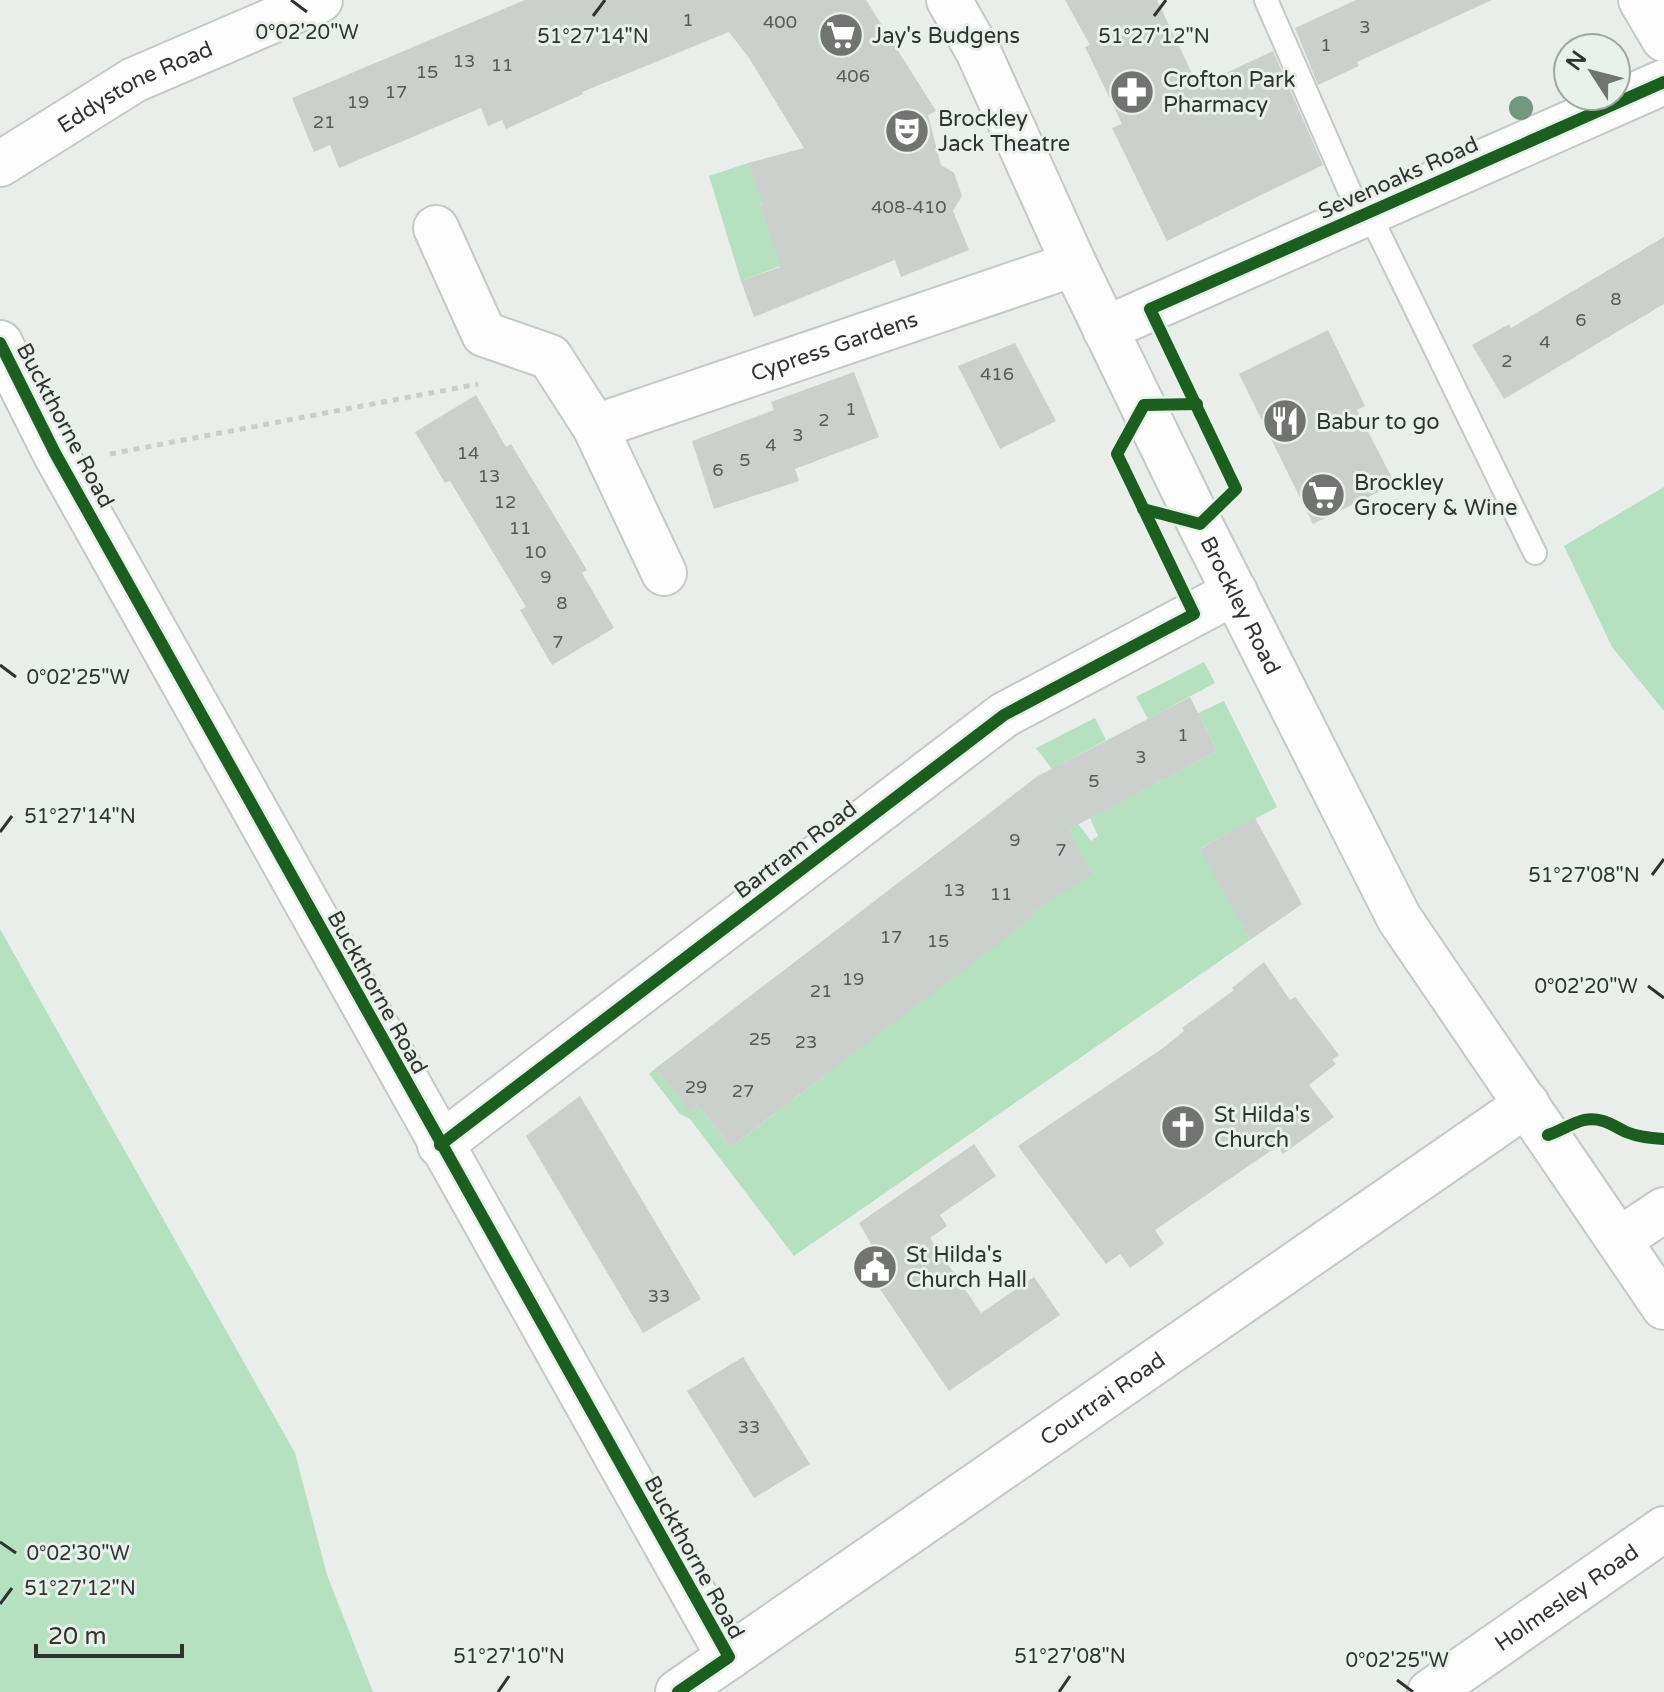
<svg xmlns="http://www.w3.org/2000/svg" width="1664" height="1692" font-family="'Varela Round',sans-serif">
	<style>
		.green { fill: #b5e1c0 }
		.building { fill: #ccd0cd }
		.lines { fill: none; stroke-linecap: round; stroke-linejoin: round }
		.service-casing { stroke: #c5c9c6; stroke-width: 26 }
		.minor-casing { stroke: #c5c9c6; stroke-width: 48 }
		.secondary-casing { stroke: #c5c9c6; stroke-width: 48 }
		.path { stroke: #cbcdcb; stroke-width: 5; stroke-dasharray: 6 6; stroke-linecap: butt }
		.service { stroke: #fcfcfc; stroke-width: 22 }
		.minor { stroke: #fcfcfc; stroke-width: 44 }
		.secondary { stroke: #fcfcfc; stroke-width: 44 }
		.cycleway-casing { stroke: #e7f0e9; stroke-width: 17 }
		.cycleway { stroke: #1b5e20; stroke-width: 12 }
		.tree { fill: #749780 }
		.ticks { fill: none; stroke: #303330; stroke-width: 3 }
		.labels { text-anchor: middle; stroke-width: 6; stroke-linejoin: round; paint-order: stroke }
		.number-label { font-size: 18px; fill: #575a57 }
		.poi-label { font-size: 22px; fill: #303330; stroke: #e7f0e9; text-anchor: start }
		.street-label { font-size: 22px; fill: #303330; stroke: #e7f0e9 }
		.ticks-label { font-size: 20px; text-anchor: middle; fill: #303330; stroke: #e7f0e9; stroke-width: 6; stroke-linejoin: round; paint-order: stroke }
	</style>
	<rect width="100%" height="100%" fill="#e9eeea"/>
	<g class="green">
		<path d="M748 163 777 198 760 205 767 226 843 242 741 281 709 176Z"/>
		<path d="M1664 487V711L1612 647 1564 546Z"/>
		<path d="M1204 662 1215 683 1148 719 1136 697Z"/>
		<path d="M1224 701 1277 807 1201 848 1250 940 794 1256 690 1119 680 1114 649 1074 656 1068 690 1111 697 1105 731 1147 777 1112 745 1070 793 1100 840 1063 1005 873 1091 874 1065 826 1074 818 1091 841 1098 836 1090 818 1217 751 1198 713Z"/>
		<path d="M1095 718 1106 740 1052 769 1036 748Z"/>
		<path d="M0 929 295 1453 327 1575 373 1692H0Z"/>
	</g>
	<g class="building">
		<path d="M525 0H866L936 111 928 115 941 165 954 173 962 196 953 211 969 250 901 277 895 260 754 317 741 281 780 267 760 205 763 204 748 163 804 148 749 58 729 32 582 92 583 94 506 129 502 120 488 126 481 108 339 168 330 145 314 152 292 98Z"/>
		<path d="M1065 0H1157L1198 86 1273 51 1323 165 1167 241 1112 128 1122 124 1085 47 1090 45Z"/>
		<path d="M1356 0H1492L1357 62 1359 66 1318 85 1295 28Z"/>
		<path d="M1664 237V304L1504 399 1472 345 1509 324 1511 328Z"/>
		<path d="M1328 330 1365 406 1357 410 1395 484 1313 524 1239 374Z"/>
		<path d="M1015 343 1056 421 1000 449 958 366Z"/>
		<path d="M854 372 879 437 795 469 799 481 714 509 692 441 774 410 771 402Z"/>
		<path d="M476 395 506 447 511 444 587 570 582 573 614 628 552 665 520 610 526 607 450 481 445 483 415 432Z"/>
		<path d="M1190 697 1217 751 1068 830 1092 874 1032 912 1034 916 731 1147 697 1105 690 1112 656 1068 1038 776Z"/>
		<path d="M1255 818 1302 904 1250 940 1200 849Z"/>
		<path d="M1264 962 1290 1000 1295 997 1339 1055 1332 1060 1336 1064 1309 1085 1334 1117 1283 1154 1278 1146 1155 1230 1164 1244 1130 1268 1120 1254 1106 1264 1018 1146 1163 1048 1184 1031 1182 1028 1234 990 1232 988Z"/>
		<path d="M580 1096 701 1299 643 1333 526 1136Z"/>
		<path d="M974 1144 996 1176 940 1215 947 1226 930 1238 981 1313 1034 1277 1060 1315 949 1391 871 1276 885 1268 859 1223Z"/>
		<path d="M743 1357 810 1464 754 1498 687 1391Z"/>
	</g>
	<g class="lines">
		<g class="service-casing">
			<g id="service">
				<path d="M1266 0 1360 215"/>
				<path d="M1368 211 1535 553"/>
			</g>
		</g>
		<g class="minor-casing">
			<g id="minor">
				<path d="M1641 0 1664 39"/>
				<path id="s1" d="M0 164 134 80 320 0"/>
				<path d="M436 228 484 334 550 357 595 427"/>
				<path d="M1105 329 1664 82"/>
				<path d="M0 343 55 453 729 1657"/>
				<path id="s2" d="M664 573 595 427 1074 264"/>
				<path d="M440 1145 1004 715 1235 592"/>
				<path d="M1619 1240 1664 1210"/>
				<path id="s3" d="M678 1692 1527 1104"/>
				<path id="s4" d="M1430 1692 1664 1529"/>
			</g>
		</g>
		<g class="secondary-casing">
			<g id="secondary">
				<path id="s5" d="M949 0 978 51 1074 264 1200 524 1399 918 1664 1307"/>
			</g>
		</g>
		<path class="path" d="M110 454 478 384"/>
		<use href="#service" class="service"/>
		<use href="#minor" class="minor"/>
		<use href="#secondary" class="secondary"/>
		<g class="cycleway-casing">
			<g id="cycleway">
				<path d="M0 343 55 453 729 1657 678 1692"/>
				<path d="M1143 509 1200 524 1236 489 1150 309 1664 82"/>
				<path d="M1548 1135C1560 1131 1572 1123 1584 1120 1602 1117 1612 1125 1626 1132 1638 1137 1651 1138 1664 1139"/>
				<path d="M440 1145 1004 715 1194 614 1117 454 1144 405 1197 404"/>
			</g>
		</g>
		<use href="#cycleway" class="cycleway"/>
	</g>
	<circle class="tree" cx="1521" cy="108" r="12"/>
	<path class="ticks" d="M291 0 307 12M593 16 605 0M1154 16 1166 0M0 665 16 677M0 832 12 816M1652 875 1664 859M1648 986 1664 998M0 1542 16 1553M0 1604 12 1588M1397 1680 1413 1692M498 1692 509 1676M1059 1692 1070 1676"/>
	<defs>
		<g id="supermarket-disc" transform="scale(2.3)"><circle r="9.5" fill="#717471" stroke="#e7f0e9"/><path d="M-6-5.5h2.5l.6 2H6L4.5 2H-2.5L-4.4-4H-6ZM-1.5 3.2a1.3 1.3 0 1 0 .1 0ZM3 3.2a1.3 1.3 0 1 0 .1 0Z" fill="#fff"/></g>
		<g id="pharmacy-disc" transform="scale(2.3)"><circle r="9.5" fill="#717471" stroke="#e7f0e9"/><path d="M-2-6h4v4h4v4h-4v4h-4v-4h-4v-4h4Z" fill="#fff"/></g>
		<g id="theatre-disc" transform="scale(2.3)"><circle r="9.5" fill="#717471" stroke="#e7f0e9"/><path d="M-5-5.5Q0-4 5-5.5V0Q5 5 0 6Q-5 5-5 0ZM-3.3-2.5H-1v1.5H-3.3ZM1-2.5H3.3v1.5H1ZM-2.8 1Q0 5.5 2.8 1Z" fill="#fff"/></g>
		<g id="restaurant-disc" transform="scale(2.3)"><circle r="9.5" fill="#717471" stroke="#e7f0e9"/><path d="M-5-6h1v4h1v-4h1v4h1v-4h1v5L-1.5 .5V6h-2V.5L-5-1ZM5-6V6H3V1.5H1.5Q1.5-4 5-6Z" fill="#fff"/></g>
		<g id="church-disc" transform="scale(2.3)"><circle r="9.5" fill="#717471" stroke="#e7f0e9"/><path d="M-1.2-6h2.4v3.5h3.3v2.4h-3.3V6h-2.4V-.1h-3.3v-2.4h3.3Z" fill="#fff"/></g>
		<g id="civic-disc" transform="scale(2.3)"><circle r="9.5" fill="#717471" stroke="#e7f0e9"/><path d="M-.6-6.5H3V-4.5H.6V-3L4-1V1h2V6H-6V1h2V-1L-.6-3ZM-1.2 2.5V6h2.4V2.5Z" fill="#fff"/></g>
	</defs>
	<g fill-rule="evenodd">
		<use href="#supermarket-disc" x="841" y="35"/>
		<use href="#pharmacy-disc" x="1132" y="92"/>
		<use href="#theatre-disc" x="907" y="131"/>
		<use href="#restaurant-disc" x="1285" y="421"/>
		<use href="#supermarket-disc" x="1323" y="495"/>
		<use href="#church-disc" x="1183" y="1127"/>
		<use href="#civic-disc" x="875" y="1267"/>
	</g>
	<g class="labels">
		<g class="number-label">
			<text x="688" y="26">1</text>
			<text x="780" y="28">400</text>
			<text x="1365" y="33">3</text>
			<text x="1326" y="51">1</text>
			<text x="464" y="67">13</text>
			<text x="502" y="71">11</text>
			<text x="427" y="78">15</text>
			<text x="853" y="82">406</text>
			<text x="396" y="98">17</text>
			<text x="358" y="108">19</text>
			<text x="324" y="128">21</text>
			<text x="909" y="213">408-410</text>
			<text x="1616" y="305">8</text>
			<text x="1581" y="326">6</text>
			<text x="1545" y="348">4</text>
			<text x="1507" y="367">2</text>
			<text x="997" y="380">416</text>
			<text x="851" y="415">1</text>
			<text x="824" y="426">2</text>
			<text x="798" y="441">3</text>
			<text x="771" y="451">4</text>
			<text x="468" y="459">14</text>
			<text x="745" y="466">5</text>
			<text x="718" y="476">6</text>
			<text x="489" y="482">13</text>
			<text x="505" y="508">12</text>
			<text x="520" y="534">11</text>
			<text x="535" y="558">10</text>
			<text x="546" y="583">9</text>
			<text x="562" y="609">8</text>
			<text x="558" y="648">7</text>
			<text x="1183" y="741">1</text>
			<text x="1141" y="763">3</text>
			<text x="1094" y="787">5</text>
			<text x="1015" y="846">9</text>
			<text x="1061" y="856">7</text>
			<text x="954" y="896">13</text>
			<text x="1001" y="900">11</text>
			<text x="891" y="943">17</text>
			<text x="938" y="947">15</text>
			<text x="853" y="985">19</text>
			<text x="821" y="997">21</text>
			<text x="760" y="1045">25</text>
			<text x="806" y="1048">23</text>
			<text x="696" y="1093">29</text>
			<text x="743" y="1097">27</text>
			<text x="659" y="1302">33</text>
			<text x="749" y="1433">33</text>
		</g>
		<g class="poi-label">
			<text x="872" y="43">Jay's Budgens</text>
			<text x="1163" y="87">Crofton Park<tspan x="1163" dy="25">Pharmacy</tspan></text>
			<text x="938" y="126">Brockley<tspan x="938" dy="25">Jack Theatre</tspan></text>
			<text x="1316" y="429">Babur to go</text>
			<text x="1354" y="490">Brockley<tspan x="1354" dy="25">Grocery &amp; Wine</tspan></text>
			<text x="1214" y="1122">St Hilda's<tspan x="1214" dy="25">Church</tspan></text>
			<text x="906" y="1262">St Hilda's<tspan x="906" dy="25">Church Hall</tspan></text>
		</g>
		<g class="street-label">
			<text dy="8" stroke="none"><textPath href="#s1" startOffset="156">Eddystone Road</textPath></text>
			<text transform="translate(1398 177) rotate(-24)" y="8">Sevenoaks Road</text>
			<text dy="8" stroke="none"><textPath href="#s2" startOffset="414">Cypress Gardens</textPath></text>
			<text transform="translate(66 425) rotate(62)" y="8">Buckthorne Road</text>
			<text dy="8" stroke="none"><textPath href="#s5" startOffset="672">Brockley Road</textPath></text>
			<text transform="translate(795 849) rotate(-37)" y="8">Bartram Road</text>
			<text transform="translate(378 992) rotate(61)" y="8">Buckthorne Road</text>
			<text dy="8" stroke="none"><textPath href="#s3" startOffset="516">Courtrai Road</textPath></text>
			<text transform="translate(695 1557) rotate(61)" y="8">Buckthorne Road</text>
			<text dy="8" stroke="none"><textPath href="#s4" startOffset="166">Holmesley Road</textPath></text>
		</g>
	</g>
	<g class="ticks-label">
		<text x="307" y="39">0°02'20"W</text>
		<text x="593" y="43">51°27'14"N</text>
		<text x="1154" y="43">51°27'12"N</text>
		<text x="78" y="684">0°02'25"W</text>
		<text x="80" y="823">51°27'14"N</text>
		<text x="1584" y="882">51°27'08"N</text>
		<text x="1586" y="993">0°02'20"W</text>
		<text x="78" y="1560">0°02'30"W</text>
		<text x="80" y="1595">51°27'12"N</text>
		<text x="509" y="1663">51°27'10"N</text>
		<text x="1070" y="1663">51°27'08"N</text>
		<text x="1397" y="1667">0°02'25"W</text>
	</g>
	<g transform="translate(1592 72) rotate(306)"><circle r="38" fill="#e7f0e9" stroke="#9ea49f" stroke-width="2"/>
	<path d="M0-6L14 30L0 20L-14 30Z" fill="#717471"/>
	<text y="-12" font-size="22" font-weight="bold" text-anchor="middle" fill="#303330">N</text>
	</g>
	<path d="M36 1644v12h146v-12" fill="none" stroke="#303330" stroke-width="4"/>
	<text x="48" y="1644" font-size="24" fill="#303330" stroke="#e7f0e9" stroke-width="6" paint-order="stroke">20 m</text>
</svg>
